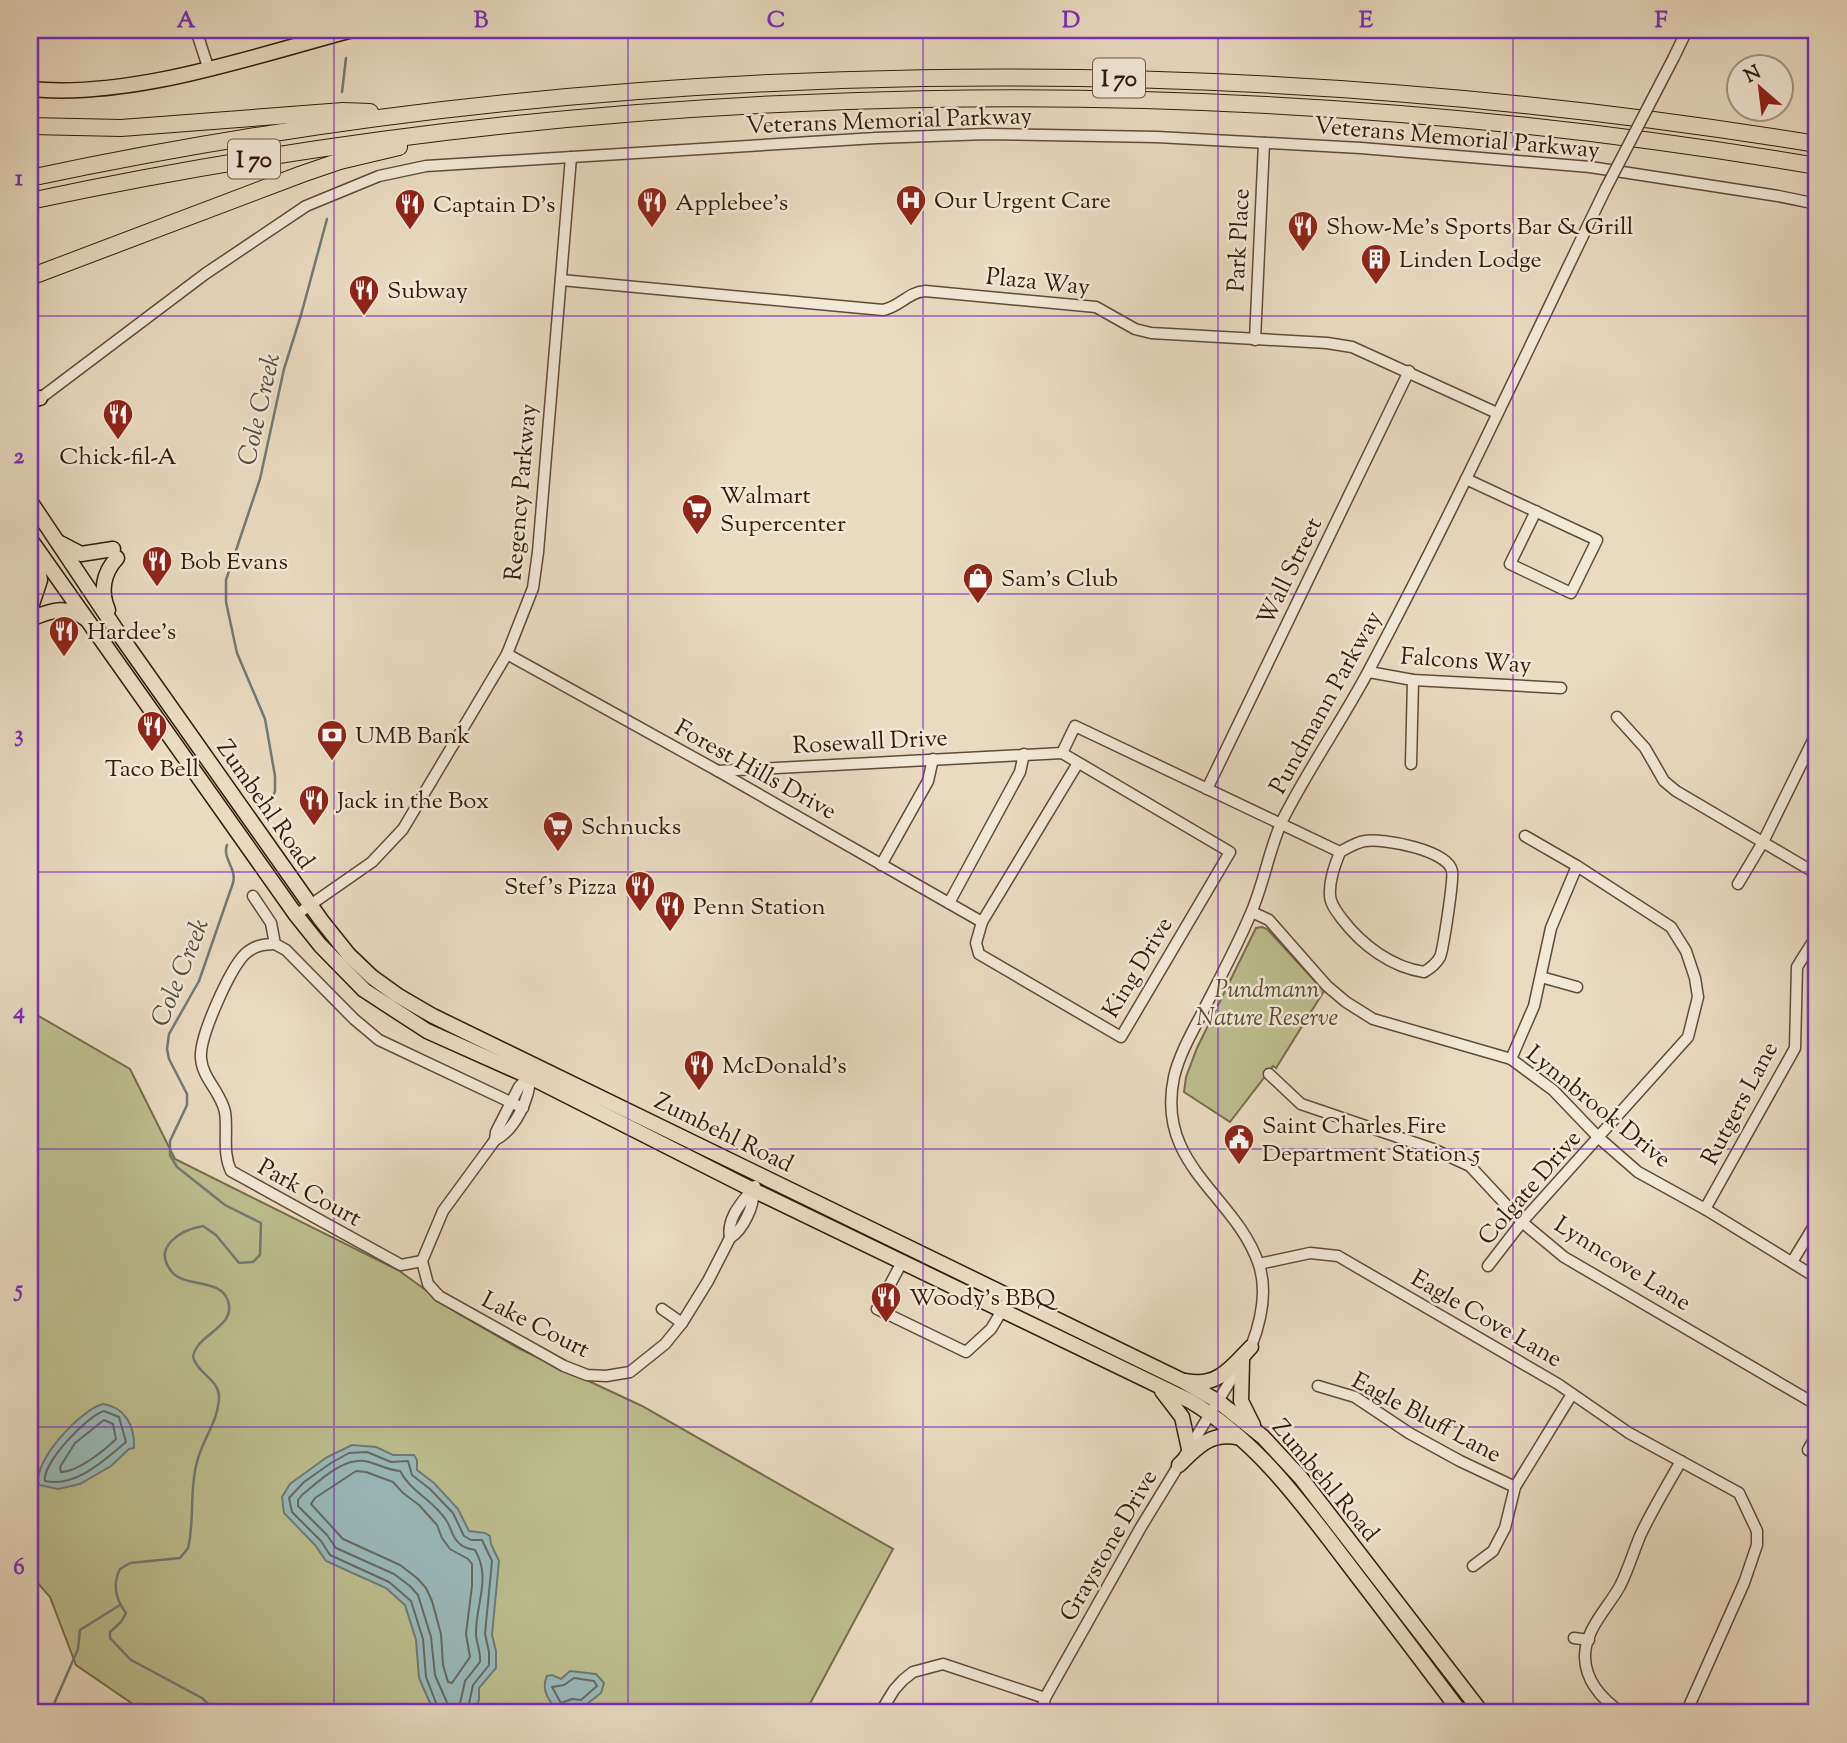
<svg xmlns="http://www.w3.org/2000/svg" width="1847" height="1743" font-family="'Sorts Mill Goudy',serif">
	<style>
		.green { fill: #bcbe8e; stroke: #776c4c; stroke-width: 2 }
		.water { fill: #99b9b9; stroke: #707a73; stroke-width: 2 }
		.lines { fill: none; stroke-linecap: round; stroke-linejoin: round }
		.shore { stroke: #666a62; stroke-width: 2 }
		.stream { stroke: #707a73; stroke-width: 2.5 }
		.minor-casing { stroke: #604b38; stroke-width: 13 }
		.major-casing { stroke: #321b0a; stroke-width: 17 }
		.highway-casing { stroke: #321b0a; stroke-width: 18 }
		.minor { stroke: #f1e8d6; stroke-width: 10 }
		.major { stroke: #e9dbc0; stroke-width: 14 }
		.highway { stroke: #e9dbc0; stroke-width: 16 }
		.minor-bridge-casing { stroke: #604b38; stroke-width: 13; stroke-linecap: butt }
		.minor-bridge { stroke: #f1e8d6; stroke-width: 10 }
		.grid { fill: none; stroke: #7b2cbf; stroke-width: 2; stroke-opacity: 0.55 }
		.labels { text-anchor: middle; stroke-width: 5; stroke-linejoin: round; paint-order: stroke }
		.shield { fill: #f1e8d6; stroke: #6b5847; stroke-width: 2 }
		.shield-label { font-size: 23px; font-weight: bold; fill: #321b0a }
		.street-label { font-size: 24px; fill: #321b0a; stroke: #f1e8d6 }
		.poi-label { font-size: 24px; fill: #321b0a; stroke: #f1e8d6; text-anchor: start }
		.park-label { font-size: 24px; font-style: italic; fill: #5b4c32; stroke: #f1e8d6 }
		.water-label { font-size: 26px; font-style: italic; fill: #514a3f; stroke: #f1e8d6 }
		.neatline { fill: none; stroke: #7b2cbf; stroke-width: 2.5 }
		.grid-label { font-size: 23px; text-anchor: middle; font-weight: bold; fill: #7b2cbf }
	</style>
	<rect width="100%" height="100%" fill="#e9dbc0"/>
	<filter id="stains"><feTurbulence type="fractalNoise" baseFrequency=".00286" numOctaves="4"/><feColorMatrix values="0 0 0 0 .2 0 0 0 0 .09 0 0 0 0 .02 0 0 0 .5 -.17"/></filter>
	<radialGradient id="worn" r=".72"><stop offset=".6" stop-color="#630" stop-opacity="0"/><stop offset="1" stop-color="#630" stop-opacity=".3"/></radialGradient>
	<g class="green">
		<path d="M1262 927 1267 929 1324 991 1276 1068 1273 1066 1230 1122 1184 1092 1186 1077 1197 1048 1256 928Z"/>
		<path d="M30 1011 130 1069 175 1159 398 1270 459 1314 518 1348 642 1406 893 1549 805 1713H146L76 1665 50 1597 30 1574Z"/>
	</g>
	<g class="water">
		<path d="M103 1404C125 1407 135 1426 134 1448L129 1449 111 1466 80 1484 58 1489 39 1485C31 1463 81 1409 103 1404Z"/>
		<path d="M352 1445 376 1447 393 1455H414L417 1460V1470L434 1483 458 1509 469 1531 485 1533 490 1536 491 1544 499 1561 492 1635 496 1651V1668L479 1688V1700L473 1713 434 1712 419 1678 416 1640 405 1605 386 1588 326 1561 315 1545 284 1513 282 1497 290 1484 327 1457Z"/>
		<path d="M570 1671 596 1674 604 1683 601 1693 587 1704V1713H581L578 1707 572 1706 566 1713H559C550 1702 540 1690 547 1676L552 1675 561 1679Z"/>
	</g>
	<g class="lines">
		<g class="shore">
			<path d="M104 1411 119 1417 126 1442C105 1460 75 1488 45 1481 42 1463 87 1416 104 1411Z"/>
			<path d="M104 1420 113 1424 116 1439C104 1451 77 1472 61 1472L60 1467 75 1443Z"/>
			<path d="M356 1471 366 1472 393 1482 403 1493 419 1505 437 1525 442 1538 450 1549 468 1559 472 1564V1586L466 1634 470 1657 452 1683 448 1682 443 1665 441 1634 432 1601 426 1588 417 1578 400 1565 343 1539 311 1504 315 1498Z"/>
			<path d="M574 1678 594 1681 597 1686 581 1700 572 1699 561 1703 552 1687 564 1685Z"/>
			<path d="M440 1713 426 1677 423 1639 411 1601 389 1582 330 1555 321 1541 292 1512 289 1498 304 1482 331 1463 349 1453 367 1452 391 1462 408 1461 412 1475 430 1489 453 1513 464 1536 471 1540H482L492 1561 485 1634 489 1652V1665L473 1685 467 1713"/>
			<path d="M449 1713 448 1705 435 1675 431 1637 418 1595 410 1586 394 1574 336 1548 327 1535 298 1506V1500L302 1495C319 1481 345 1455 369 1462 380 1465 388 1470 400 1471 410 1491 434 1501 446 1520 452 1528 451 1537 460 1544 464 1548 470 1549 475 1550 492 1579 475 1604 476 1635 477 1645 481 1653 480 1662L465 1681 458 1713"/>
		</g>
		<g class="stream">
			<path d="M342 92 346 58"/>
			<path d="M268 809 275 791V776L265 719 237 653 226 602V580L260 479 284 369 301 315 327 219"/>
			<path d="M50 1713 78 1649 80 1630 120 1605"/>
			<path d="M218 1713 202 1698 131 1660 110 1638V1632L121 1622 126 1613C116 1600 112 1585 120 1569L130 1563 180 1558 188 1548C195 1520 189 1490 197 1462 202 1440 219 1421 219 1396 218 1379 197 1373 193 1357 196 1334 237 1327 228 1301 221 1278 185 1288 172 1272 151 1247 181 1230 203 1226L216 1235 239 1263 253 1262 260 1255 261 1223 225 1205 177 1167 170 1155V1141L187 1105V1094L169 1059 167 1049 169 1034 199 981 233 883C237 868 222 859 227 845"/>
		</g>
		<g class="minor-casing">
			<g id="minor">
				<path d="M196 30 208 67"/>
				<path d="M296 30 301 44"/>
				<path d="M1674 57 1687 30"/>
				<path d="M561 280 883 310C900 307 908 292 925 291L1096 307 1135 329 1151 333 1327 343 1352 347 1497 413"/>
				<path d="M1255 340 1264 143"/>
				<path d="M34 403 205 274 306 206 379 176 426 166 876 138 987 134 1157 137 1361 148 1590 167 1778 196 1817 204"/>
				<path d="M1466 479 1597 540 1571 593 1510 564 1536 511"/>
				<path d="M507 654 718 771 982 922"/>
				<path d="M1369 672 1413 680 1561 688"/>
				<path d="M1617 717 1645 748 1664 781 1676 791 1817 874"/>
				<path d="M1062 753 1075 726 1340 852C1335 865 1329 880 1330 895 1330 904 1337 912 1342 919 1362 945 1391 967 1424 972 1431 968 1436 964 1440 957 1443 950 1454 879 1452 871 1448 850 1383 838 1365 841 1357 842 1347 848 1340 852"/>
				<path d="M1411 764 1413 680"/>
				<path d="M718 771 1062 753 1230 852 1121 1037 979 954 976 943 982 922 1078 763"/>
				<path d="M1207 789 1409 371"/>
				<path d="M881 865 928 781 933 759"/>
				<path d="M1738 884 1763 842 1817 732"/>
				<path d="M253 896 271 923 275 944 286 950 354 1019 379 1040 523 1108"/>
				<path d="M949 903 1020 772 1024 754"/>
				<path d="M1252 912 1269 920 1327 986 1346 1002 1373 1019 1511 1059 1553 1090 1599 1138 1638 1172 1705 1209 1817 1278"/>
				<path d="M296 915 372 862 403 829 507 654 533 588 538 552 571 157"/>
				<path d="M275 944C263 944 254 946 245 954 230 969 199 1037 201 1058 202 1078 221 1092 225 1112 228 1132 222 1152 231 1171L401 1265 422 1261"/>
				<path d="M1541 977 1577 987"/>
				<path d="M1511 1059 1534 1006 1551 928 1577 866"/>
				<path d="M1269 1074 1301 1104 1433 1149 1470 1166 1522 1222 1564 1257 1817 1405"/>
				<path d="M530 1077C530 1098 515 1130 495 1140L443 1211 422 1261 428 1284 439 1296 564 1366 587 1375 606 1376 630 1372 665 1344 682 1323 708 1281 730 1238C743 1230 755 1205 753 1190"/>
				<path d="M495 1140 496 1132 519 1087 532 1073"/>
				<path d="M1705 1209 1795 1048 1797 967 1817 935"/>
				<path d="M730 1238C726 1217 744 1200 755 1186"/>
				<path d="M902 1262 877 1309 966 1352 991 1329 1010 1297"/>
				<path d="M1792 1262 1817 1221"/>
				<path d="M1259 1264 1310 1253 1338 1256 1558 1384 1629 1433 1739 1493 1757 1531V1545L1744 1583 1686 1713"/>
				<path d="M1488 1266 1522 1222 1688 1037 1698 997 1695 978 1686 951 1671 927 1577 866 1525 836"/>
				<path d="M662 1309 682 1323"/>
				<path d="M1318 1386 1355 1397 1409 1433 1460 1461 1515 1487"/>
				<path d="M1808 1450 1817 1434"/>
				<path d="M1473 1566 1493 1551 1505 1528 1515 1487 1572 1394"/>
				<path d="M1574 1638 1589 1640"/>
				<path d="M880 1713 894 1690 903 1680 913 1672 943 1664 1045 1698"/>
				<path d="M1042 1713 1045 1698 1141 1527 1251 1347C1261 1321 1268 1292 1259 1265 1236 1195 1155 1166 1174 1077 1179 1056 1190 1036 1200 1017 1217 983 1236 949 1251 913 1264 883 1269 850 1282 821 1308 769 1342 721 1369 670 1453 512 1528 349 1606 188"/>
				<path d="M1622 1713C1603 1700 1586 1683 1585 1658 1584 1630 1608 1608 1620 1586 1628 1570 1633 1553 1640 1536 1652 1510 1667 1486 1681 1461"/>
			</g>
		</g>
		<g class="major-casing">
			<g id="major">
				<path d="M30 89C133 99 253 56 353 30"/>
				<path d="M30 400 40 398"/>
				<path d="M30 501 117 631 321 920 349 955 372 977 397 995 433 1016 1183 1381 1219 1402 1263 1437 1301 1478 1482 1713"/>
				<path d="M30 539 296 915 320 945 364 990 427 1031 530 1077 753 1190 1190 1401C1256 1440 1300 1501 1345 1560 1384 1611 1423 1662 1461 1713"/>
				<path d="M58 542 81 554 113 549"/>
				<path d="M32 604 40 580 35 553"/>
				<path d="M108 610C100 592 103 573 117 558"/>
				<path d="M33 618C52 610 68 605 86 619"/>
				<path d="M1242 1361 1241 1401 1253 1425"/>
				<path d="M1186 1381C1217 1388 1232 1367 1251 1347"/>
				<path d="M1162 1391 1182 1417 1189 1449"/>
				<path d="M1179 1465C1198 1446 1212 1431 1240 1438"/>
			</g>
		</g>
		<g class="highway-casing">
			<g id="highway">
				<path d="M30 126 121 128 343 111 370 112"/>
				<path d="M30 178C618 53 1225 48 1817 144"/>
				<path d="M30 201C616 76 1227 66 1817 166"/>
				<path d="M30 277 302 174 340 161 399 147"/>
			</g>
		</g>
		<use href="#minor" class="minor"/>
		<use href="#major" class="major"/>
		<use href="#highway" class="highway"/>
		<g class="minor-bridge-casing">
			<path id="minor-bridge" d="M1606 188 1674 57"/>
		</g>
		<use href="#minor-bridge" class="minor-bridge"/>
	</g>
	<path class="grid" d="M334 30V1713M628 30V1713M923 30V1713M1218 30V1713M1513 30V1713M30 316H1817M30 594H1817M30 872H1817M30 1149H1817M30 1427H1817"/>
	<defs>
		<g id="hospital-pin" transform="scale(1.575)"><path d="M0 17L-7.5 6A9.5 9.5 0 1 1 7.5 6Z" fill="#8f2418" stroke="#f1e8d6"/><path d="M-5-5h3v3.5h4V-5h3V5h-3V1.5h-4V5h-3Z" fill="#fff"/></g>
		<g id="restaurant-pin" transform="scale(1.575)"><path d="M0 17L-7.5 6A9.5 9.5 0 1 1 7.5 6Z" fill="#8f2418" stroke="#f1e8d6"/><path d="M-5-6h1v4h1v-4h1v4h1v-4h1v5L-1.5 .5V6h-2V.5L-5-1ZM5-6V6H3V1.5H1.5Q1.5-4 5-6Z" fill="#fff"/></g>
		<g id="building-pin" transform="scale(1.575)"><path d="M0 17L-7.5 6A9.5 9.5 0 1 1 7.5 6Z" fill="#8f2418" stroke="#f1e8d6"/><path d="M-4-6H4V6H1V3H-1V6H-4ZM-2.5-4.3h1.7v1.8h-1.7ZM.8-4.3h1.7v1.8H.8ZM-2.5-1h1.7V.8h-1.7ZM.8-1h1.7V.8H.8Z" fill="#fff"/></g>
		<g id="supermarket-pin" transform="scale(1.575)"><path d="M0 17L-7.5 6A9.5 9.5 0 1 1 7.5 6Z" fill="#8f2418" stroke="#f1e8d6"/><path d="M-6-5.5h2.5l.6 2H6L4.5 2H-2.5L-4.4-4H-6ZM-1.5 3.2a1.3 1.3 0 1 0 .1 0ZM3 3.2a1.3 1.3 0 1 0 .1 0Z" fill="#fff"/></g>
		<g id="shop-pin" transform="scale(1.575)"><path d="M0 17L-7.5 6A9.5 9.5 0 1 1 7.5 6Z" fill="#8f2418" stroke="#f1e8d6"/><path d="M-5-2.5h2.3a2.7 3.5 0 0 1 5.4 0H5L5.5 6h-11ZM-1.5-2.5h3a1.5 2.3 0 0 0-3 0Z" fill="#fff"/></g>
		<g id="bank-pin" transform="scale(1.575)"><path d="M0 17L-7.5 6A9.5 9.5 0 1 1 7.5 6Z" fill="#8f2418" stroke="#f1e8d6"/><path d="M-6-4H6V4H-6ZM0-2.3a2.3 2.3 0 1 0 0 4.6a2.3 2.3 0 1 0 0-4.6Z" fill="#fff"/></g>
		<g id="civic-pin" transform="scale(1.575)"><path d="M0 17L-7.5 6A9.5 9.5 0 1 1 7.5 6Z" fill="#8f2418" stroke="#f1e8d6"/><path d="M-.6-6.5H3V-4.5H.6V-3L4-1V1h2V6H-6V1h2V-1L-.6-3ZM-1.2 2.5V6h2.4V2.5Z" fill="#fff"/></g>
	</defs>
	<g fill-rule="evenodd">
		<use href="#hospital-pin" x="911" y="200"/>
		<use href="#restaurant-pin" x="652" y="202"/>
		<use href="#restaurant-pin" x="410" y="204"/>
		<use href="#restaurant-pin" x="1303" y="226"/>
		<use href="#building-pin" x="1376" y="259"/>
		<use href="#restaurant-pin" x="364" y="290"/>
		<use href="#restaurant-pin" x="118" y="414"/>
		<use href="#supermarket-pin" x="697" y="509"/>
		<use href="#restaurant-pin" x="157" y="561"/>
		<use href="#shop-pin" x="978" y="578"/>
		<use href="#restaurant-pin" x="64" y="631"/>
		<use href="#restaurant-pin" x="152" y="726"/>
		<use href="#bank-pin" x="332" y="735"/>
		<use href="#restaurant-pin" x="314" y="800"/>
		<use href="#supermarket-pin" x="558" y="826"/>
		<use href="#restaurant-pin" x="640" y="886"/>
		<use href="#restaurant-pin" x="670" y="906"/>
		<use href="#restaurant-pin" x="699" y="1065"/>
		<use href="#civic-pin" x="1239" y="1139"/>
		<use href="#restaurant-pin" x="886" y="1297"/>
	</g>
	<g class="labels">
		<g class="shield">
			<rect x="1093" y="58.5" width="52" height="39" rx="5"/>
			<rect x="228" y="139.5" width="52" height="39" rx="5"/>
		</g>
		<g class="shield-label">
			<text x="1119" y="86">I 70</text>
			<text x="254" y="167">I 70</text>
		</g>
		<g class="street-label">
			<text transform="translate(889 120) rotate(-2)" y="8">Veterans Memorial Parkway</text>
			<text transform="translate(1457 137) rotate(5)" y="8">Veterans Memorial Parkway</text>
			<text transform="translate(1238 240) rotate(-87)" y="8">Park Place</text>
			<text transform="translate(1038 281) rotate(6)" y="8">Plaza Way</text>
			<text transform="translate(520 492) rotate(-85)" y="8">Regency Parkway</text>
			<text transform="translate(1289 571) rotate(-64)" y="8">Wall Street</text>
			<text transform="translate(1466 660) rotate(4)" y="8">Falcons Way</text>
			<text transform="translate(1325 702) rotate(-61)" y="8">Pundmann Parkway</text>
			<text transform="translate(870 741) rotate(-3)" y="8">Rosewall Drive</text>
			<text transform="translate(756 769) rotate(29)" y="8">Forest Hills Drive</text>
			<text transform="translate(266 804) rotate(55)" y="8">Zumbehl Road</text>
			<text transform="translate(1137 967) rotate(-59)" y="8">King Drive</text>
			<text transform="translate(1739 1103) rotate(-62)" y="8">Rutgers Lane</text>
			<text transform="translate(1599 1106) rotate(39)" y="8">Lynnbrook Drive</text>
			<text transform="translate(724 1132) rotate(26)" y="8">Zumbehl Road</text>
			<text transform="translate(1529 1187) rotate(-49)" y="8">Colgate Drive</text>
			<text transform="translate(310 1192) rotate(29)" y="8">Park Court</text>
			<text transform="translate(1623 1263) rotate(32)" y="8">Lynncove Lane</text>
			<text transform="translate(1487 1318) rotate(30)" y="8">Eagle Cove Lane</text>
			<text transform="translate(536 1324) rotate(27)" y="8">Lake Court</text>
			<text transform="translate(1427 1417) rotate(28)" y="8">Eagle Bluff Lane</text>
			<text transform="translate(1326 1480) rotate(50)" y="8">Zumbehl Road</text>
			<text transform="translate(1108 1545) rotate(-60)" y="8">Graystone Drive</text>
		</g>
		<g class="poi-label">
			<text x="934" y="208">Our Urgent Care</text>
			<text x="675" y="210">Applebee's</text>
			<text x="433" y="212">Captain D's</text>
			<text x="1326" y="234">Show-Me's Sports Bar &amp; Grill</text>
			<text x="1399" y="267">Linden Lodge</text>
			<text x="387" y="298">Subway</text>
			<text x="118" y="464" text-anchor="middle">Chick-fil-A</text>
			<text x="720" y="503">Walmart<tspan x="720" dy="28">Supercenter</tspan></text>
			<text x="180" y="569">Bob Evans</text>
			<text x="1001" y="586">Sam's Club</text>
			<text x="87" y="639">Hardee's</text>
			<text x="355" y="743">UMB Bank</text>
			<text x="152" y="776" text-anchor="middle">Taco Bell</text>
			<text x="337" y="808">Jack in the Box</text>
			<text x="581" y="834">Schnucks</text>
			<text x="617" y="894" text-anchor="end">Stef's Pizza</text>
			<text x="693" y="914">Penn Station</text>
			<text x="722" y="1073">McDonald's</text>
			<text x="1262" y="1133">Saint Charles Fire<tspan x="1262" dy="28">Department Station 5</tspan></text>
			<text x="909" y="1305">Woody's BBQ</text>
		</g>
		<g class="park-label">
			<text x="1267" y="997">Pundmann<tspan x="1267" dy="28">Nature Reserve</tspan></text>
		</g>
		<g class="water-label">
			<text transform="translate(258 409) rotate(-77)" y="9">Cole Creek</text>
			<text transform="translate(179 972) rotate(-68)" y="9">Cole Creek</text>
		</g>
	</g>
	<rect width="1847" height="1743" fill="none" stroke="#e9dbc0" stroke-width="77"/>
	<g transform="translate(1760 88) rotate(332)"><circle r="33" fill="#f1e8d6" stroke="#a59684" stroke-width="2"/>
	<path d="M0-5L12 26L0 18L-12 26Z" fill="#8f2418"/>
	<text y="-10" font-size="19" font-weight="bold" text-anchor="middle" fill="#321b0a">N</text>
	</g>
	<rect x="38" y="38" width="1770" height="1666" class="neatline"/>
	<g class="grid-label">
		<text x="186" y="27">A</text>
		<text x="481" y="27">B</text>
		<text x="776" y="27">C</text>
		<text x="1071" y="27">D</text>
		<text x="1366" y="27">E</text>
		<text x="1661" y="27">F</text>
		<text x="19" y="185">1</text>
		<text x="19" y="463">2</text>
		<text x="19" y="741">3</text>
		<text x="19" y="1018">4</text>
		<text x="19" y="1296">5</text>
		<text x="19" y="1574">6</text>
	</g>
	<rect width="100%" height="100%" filter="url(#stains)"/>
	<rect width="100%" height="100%" fill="url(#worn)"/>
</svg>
